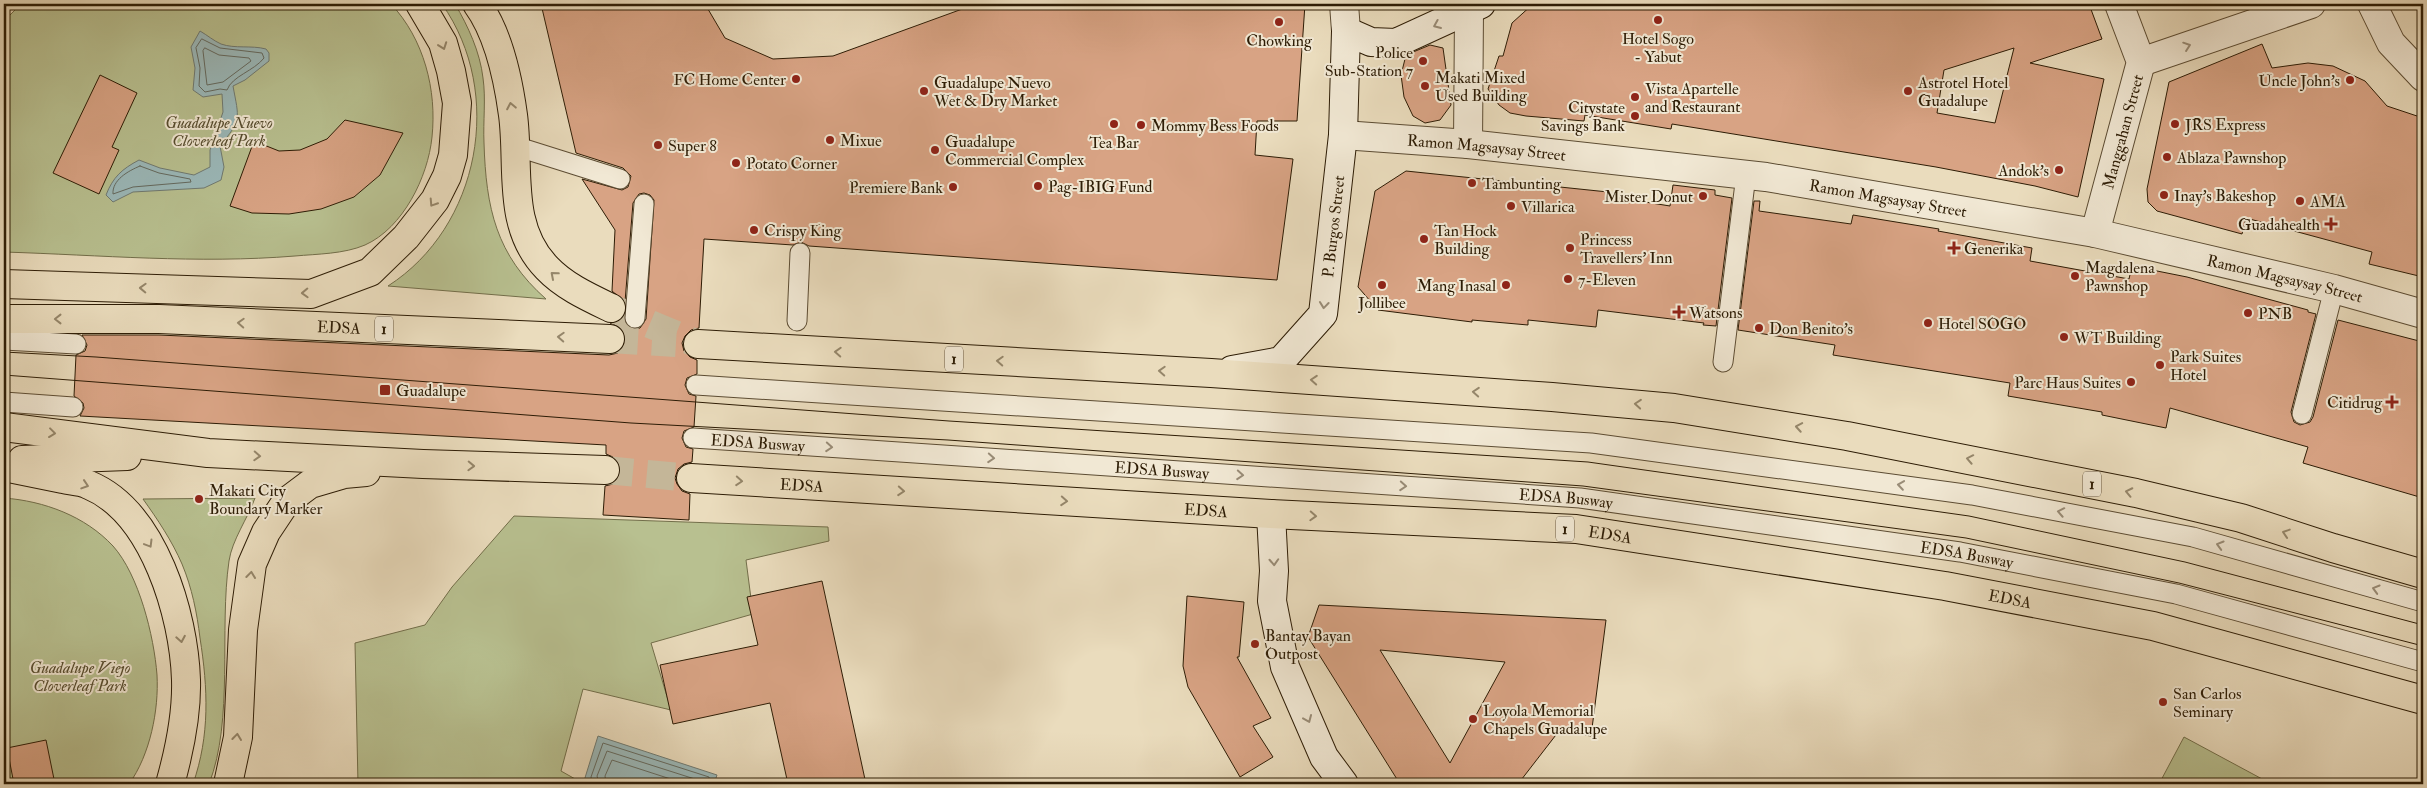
<svg xmlns="http://www.w3.org/2000/svg" width="2427" height="788" font-family="'IM FELL Double Pica',serif">
	<style>
		.green { fill: #b8c090; stroke: #726e4a }
		.water { fill: #9bb9ba; stroke: #6f7a72 }
		.lines { fill: none; stroke-linecap: round; stroke-linejoin: round }
		.shore { stroke: #646a60; stroke-width: 1 }
		.building { fill: #d8a384; stroke: #2d1c05; fill-rule: evenodd }
		.highway-tunnel { stroke: #c4b698; stroke-width: 28; stroke-dasharray: 28 14; stroke-linecap: butt }
		.lane-casing { stroke: #5c4c33; stroke-width: 21 }
		.street-casing { stroke: #5c4c33; stroke-width: 30 }
		.secondary-casing { stroke: #2d1c05; stroke-width: 30 }
		.highway-casing { stroke: #2d1c05; stroke-width: 30 }
		.lane { stroke: #f1e8d4; stroke-width: 19 }
		.street { stroke: #f1e8d4; stroke-width: 28 }
		.secondary { stroke: #f1e8d4; stroke-width: 28 }
		.highway { stroke: #eadcbd; stroke-width: 28 }
		.tram { stroke: #2d1c05; stroke-width: 1 }
		.oneway { stroke: #998c77 }
		.oneway2 { stroke: #95866a }
		.poi-dot { fill: #8f2418; stroke: #f1e8d4; stroke-width: 2 }
		.labels { text-anchor: middle; stroke-width: 4; stroke-linejoin: round; paint-order: stroke }
		.shield { fill: #f1e8d4; stroke: #685943; stroke-width: 1 }
		.shield-label { font-size: 15px; font-weight: bold; fill: #2d1c05 }
		.poi-label { font-size: 16px; fill: #2d1c05; stroke: #f1e8d4; text-anchor: start }
		.park-label { font-size: 16px; font-style: italic; fill: #574d2f; stroke: #f1e8d4 }
		.street-label { font-size: 16px; fill: #2d1c05; stroke: #f1e8d4 }
	</style>
	<rect width="100%" height="100%" fill="#eadcbd"/>
	<filter id="stains"><feTurbulence type="fractalNoise" baseFrequency=".004" numOctaves="4"/><feColorMatrix values="0 0 0 0 .2 0 0 0 0 .09 0 0 0 0 .02 0 0 0 .5 -.17"/></filter>
	<radialGradient id="worn" r=".72"><stop offset=".6" stop-color="#630" stop-opacity="0"/><stop offset="1" stop-color="#630" stop-opacity=".3"/></radialGradient>
	<g class="green">
		<path d="M21 4H391C424 39 437 90 432 137 428 177 403 228 365 245 344 254 317 254 295 256 198 264 100 255 4 252V21Z"/>
		<path d="M442 4H455C468 26 480 52 483 78 486 99 483 121 484 143 486 208 496 255 546 299L388 286C480 227 505 93 442 4Z"/>
		<path d="M4 498C44 501 85 516 113 546 139 575 154 636 157 675 159 710 150 755 129 784H4Z"/>
		<path d="M255 498C248 518 232 540 229 561 219 630 234 720 209 784H193C210 735 208 689 200 638 197 613 192 588 182 564 172 541 158 520 143 499Z"/>
		<path d="M514 516 828 527 829 541 746 560 753 614 651 643 671 710 583 689 561 771 584 784H358L355 643 425 625 452 587Z"/>
		<path d="M2184 737 2264 780 2261 784H2159Z"/>
	</g>
	<g class="water">
		<path d="M200 31C207 35 214 41 221 44 235 49 251 45 266 49L269 53V61L245 80 233 86C239 119 242 119 220 146L224 167 221 180 204 188 133 192 113 202 106 195C113 177 122 169 139 160L160 168 194 175 210 167V150L223 112 222 94 203 97 193 90 195 68 191 47Z"/>
		<path d="M598 736 717 775 714 784H594L584 781Z"/>
	</g>
	<g class="lines">
		<g class="shore">
			<path d="M202 39 220 48 262 53 264 58C254 71 232 76 227 90L220 89 205 92 199 86 200 68 196 48Z"/>
			<path d="M205 48 219 55 249 58 251 61 223 82 207 85 203 51Z"/>
			<path d="M140 166 159 173 190 179 191 182 133 187 113 194C112 180 128 171 140 166Z"/>
			<path d="M592 784 591 777 603 743 709 777 710 784"/>
			<path d="M599 784 597 776 607 751 701 781 703 784"/>
			<path d="M606 784 605 776 612 760 686 784"/>
		</g>
	</g>
	<g class="building">
		<path d="M541 4H705L725 38 773 59 833 56 976 4H1305L1297 121H1257L1255 155 1293 159 1277 280 809 246 801 242 793 245 704 239 699 328 691 330 685 336 682 343 684 351 690 357 697 360V374L687 378 685 385 689 394 696 396 694 427 684 431 682 438 686 447 693 449 692 462 684 464 678 469 675 478 677 484 682 491 690 494 689 520 603 515 605 486 613 484 618 479 621 471 618 462 613 457 606 454V445L80 416 84 408 83 403 74 396 76 355 85 351 87 345 82 335H159L609 355 618 353 623 348 626 340 624 332 619 326 610 323 619 321 624 316 625 323 635 329 640 328 646 319 654 200 650 195 644 193 639 194 633 203 625 302 612 291 615 230 582 179 622 190 628 187 631 176 623 168 576 153Z"/>
		<path d="M1533 4H2089L2102 39 2030 63 2104 79 2078 197 2035 186 1936 167 1672 124 1671 129 1585 115 1584 121 1526 116 1510 113 1499 105 1488 89 1499 56H1503L1512 23ZM2014 48 1995 123 1937 113 1944 70Z"/>
		<path d="M2262 44 2272 68 2308 63 2333 66 2365 81 2387 106 2423 118V277L2369 264 2372 252 2246 218 2242 234 2157 211 2148 202 2147 189 2169 82Z"/>
		<path d="M1430 45 1443 48 1451 105 1440 120 1425 123 1413 116 1404 97 1401 75 1406 55Z"/>
		<path d="M100 75 137 93 112 147 119 150 99 194 53 173Z"/>
		<path d="M345 120 403 133 380 175 354 197 321 209 289 214 252 213 230 206 254 141 279 151 300 150 327 139Z"/>
		<path d="M1406 171 1608 192V196L1670 206 1673 185 1715 190V195L1732 198 1716 326 1703 325 1704 323 1598 310 1596 327 1528 320V325L1472 320V322L1378 310 1358 287 1375 191Z"/>
		<path d="M1754 201H1760L1759 211 1851 224 1853 215 1939 229 1938 231 2032 248 2030 261 2129 279 2132 266 2187 277 2308 310V312L2316 314 2291 412 2294 422 2300 425 2310 422 2313 417 2338 320 2423 342V498L2303 463 2308 447 2170 408 2166 428 2102 415V412L2008 396 2010 383 1833 355 1835 345 1738 330Z"/>
		<path d="M822 581 866 784H788L770 703 673 724 660 665 758 645 747 597Z"/>
		<path d="M1187 596 1244 602 1239 657H1237L1271 718 1253 726 1273 757 1240 777 1188 687 1183 666Z"/>
		<path d="M1319 605 1606 620 1591 736 1559 731 1518 784H1400L1308 637ZM1380 650 1505 662 1450 763Z"/>
		<path d="M46 740 55 784H14L7 748Z"/>
	</g>
	<g class="lines">
		<g class="highway-tunnel">
			<path d="M611 308 698 344"/>
			<path d="M610 339 676 343"/>
			<path d="M605 470 691 478"/>
		</g>
		<g class="lane-casing">
			<g id="lane">
				<path d="M515 146 620 179"/>
				<path d="M635 318 644 204"/>
				<path d="M797 321 800 253"/>
				<path d="M4 340 76 344"/>
				<path d="M1723 362 1746 175"/>
				<path d="M696 385 1591 443 1972 495 2193 537 2423 602"/>
				<path d="M4 402 73 407"/>
				<path d="M2302 414 2334 289"/>
				<path id="s1" d="M693 438 1580 498 1960 552 2176 594 2423 662"/>
			</g>
		</g>
		<g class="street-casing">
			<g id="street">
				<path d="M1344 4 1346 31"/>
				<path d="M2372 4 2391 43 2423 77"/>
				<path d="M2141 62 2311 4"/>
				<path id="s2" d="M1343 135 1468 144 1766 177 2095 233 2334 289 2423 314"/>
				<path d="M1468 144 1469 11"/>
				<path id="s3" d="M2095 233 2141 62 2119 4"/>
			</g>
		</g>
		<g class="secondary-casing">
			<g id="secondary">
				<path id="s4" d="M1232 370 1281 361 1323 314 1343 135 1346 31 1371 42 1396 43 1481 4"/>
				<path d="M1271 514 1274 571 1272 601 1285 667 1324 757 1344 784"/>
			</g>
		</g>
		<g class="highway-casing">
			<g id="highway">
				<path d="M477 4C499 34 508 78 513 115 520 167 506 226 547 268 564 286 588 297 611 308"/>
				<path d="M4 284 311 294 370 272 406 237 435 200 447 176 453 155 457 103 451 71 443 43 420 4"/>
				<path id="s5" d="M4 319H159L610 339"/>
				<path d="M698 344 1211 373 1552 397 1674 408 1847 436 2136 493 2241 518 2333 548 2423 574"/>
				<path d="M4 427 208 453 423 464 605 470"/>
				<path d="M22 460 127 456"/>
				<path d="M4 467C24 471 43 475 63 479 71 481 82 481 89 485 154 512 184 615 186 680 187 714 179 752 170 784"/>
				<path id="s6" d="M691 478 1271 514 1576 529 1945 586 2153 626 2423 700"/>
				<path d="M228 784 238 737 243 630 252 564 266 532 286 502 310 484 344 474 366 472"/>
			</g>
		</g>
		<use href="#lane" class="lane"/>
		<use href="#street" class="street"/>
		<use href="#secondary" class="secondary"/>
		<use href="#highway" class="highway"/>
		<g class="tram">
			<path d="M4 352 96 357 949 421 1588 462 1969 516 2185 562 2423 625"/>
			<path d="M4 375 631 423 948 440 1583 486 1966 538 2179 583 2423 646"/>
		</g>
	</g>
	<defs><path id="oneway-chevron" d="M-2-3.5L2.5 0L-2 3.5" fill="none" stroke-width="1.6" stroke-linecap="round" stroke-linejoin="round" transform="scale(1.25)"/></defs>
	<g class="oneway">
		<use href="#oneway-chevron" transform="translate(1437 25) rotate(157)"/>
		<use href="#oneway-chevron" transform="translate(2187 46) rotate(-19)"/>
		<use href="#oneway-chevron" transform="translate(1324 305) rotate(96)"/>
		<use href="#oneway-chevron" transform="translate(829 447) rotate(4)"/>
		<use href="#oneway-chevron" transform="translate(991 458) rotate(4)"/>
		<use href="#oneway-chevron" transform="translate(1240 475) rotate(4)"/>
		<use href="#oneway-chevron" transform="translate(1901 485) rotate(-172)"/>
		<use href="#oneway-chevron" transform="translate(1403 486) rotate(4)"/>
		<use href="#oneway-chevron" transform="translate(2061 512) rotate(-169)"/>
		<use href="#oneway-chevron" transform="translate(2220 545) rotate(-164)"/>
		<use href="#oneway-chevron" transform="translate(1274 562) rotate(87)"/>
		<use href="#oneway-chevron" transform="translate(2376 589) rotate(-164)"/>
		<use href="#oneway-chevron" transform="translate(1308 719) rotate(67)"/>
	</g>
	<g class="oneway2">
		<use href="#oneway-chevron" transform="translate(443 46) rotate(70)"/>
		<use href="#oneway-chevron" transform="translate(511 106) rotate(-101)"/>
		<use href="#oneway-chevron" transform="translate(433 203) rotate(123)"/>
		<use href="#oneway-chevron" transform="translate(554 275) rotate(-139)"/>
		<use href="#oneway-chevron" transform="translate(143 288) rotate(-178)"/>
		<use href="#oneway-chevron" transform="translate(305 293) rotate(178)"/>
		<use href="#oneway-chevron" transform="translate(58 319) rotate(180)"/>
		<use href="#oneway-chevron" transform="translate(241 323) rotate(-177)"/>
		<use href="#oneway-chevron" transform="translate(561 337) rotate(-177)"/>
		<use href="#oneway-chevron" transform="translate(838 352) rotate(-177)"/>
		<use href="#oneway-chevron" transform="translate(1000 361) rotate(-177)"/>
		<use href="#oneway-chevron" transform="translate(1162 371) rotate(-177)"/>
		<use href="#oneway-chevron" transform="translate(1314 380) rotate(-176)"/>
		<use href="#oneway-chevron" transform="translate(1476 392) rotate(-176)"/>
		<use href="#oneway-chevron" transform="translate(1638 404) rotate(-175)"/>
		<use href="#oneway-chevron" transform="translate(1799 427) rotate(-170)"/>
		<use href="#oneway-chevron" transform="translate(52 433) rotate(7)"/>
		<use href="#oneway-chevron" transform="translate(257 456) rotate(3)"/>
		<use href="#oneway-chevron" transform="translate(1970 459) rotate(-169)"/>
		<use href="#oneway-chevron" transform="translate(471 466) rotate(2)"/>
		<use href="#oneway-chevron" transform="translate(739 481) rotate(4)"/>
		<use href="#oneway-chevron" transform="translate(85 485) rotate(18)"/>
		<use href="#oneway-chevron" transform="translate(901 491) rotate(4)"/>
		<use href="#oneway-chevron" transform="translate(2129 492) rotate(-168)"/>
		<use href="#oneway-chevron" transform="translate(1064 501) rotate(4)"/>
		<use href="#oneway-chevron" transform="translate(1313 516) rotate(3)"/>
		<use href="#oneway-chevron" transform="translate(2286 533) rotate(-162)"/>
		<use href="#oneway-chevron" transform="translate(149 544) rotate(59)"/>
		<use href="#oneway-chevron" transform="translate(251 575) rotate(-83)"/>
		<use href="#oneway-chevron" transform="translate(181 639) rotate(80)"/>
		<use href="#oneway-chevron" transform="translate(237 737) rotate(-83)"/>
	</g>
	<g class="poi-dot">
		<circle cx="1658" cy="20" r="5"/>
		<circle cx="1279" cy="22" r="5"/>
		<circle cx="1423" cy="61" r="5"/>
		<circle cx="796" cy="79" r="5"/>
		<circle cx="2350" cy="80" r="5"/>
		<circle cx="1425" cy="86" r="5"/>
		<circle cx="924" cy="91" r="5"/>
		<circle cx="1908" cy="91" r="5"/>
		<circle cx="1635" cy="97" r="5"/>
		<circle cx="1635" cy="116" r="5"/>
		<circle cx="1114" cy="124" r="5"/>
		<circle cx="2175" cy="124" r="5"/>
		<circle cx="1141" cy="125" r="5"/>
		<circle cx="830" cy="140" r="5"/>
		<circle cx="658" cy="145" r="5"/>
		<circle cx="935" cy="150" r="5"/>
		<circle cx="2167" cy="157" r="5"/>
		<circle cx="736" cy="163" r="5"/>
		<circle cx="2059" cy="170" r="5"/>
		<circle cx="1472" cy="183" r="5"/>
		<circle cx="1038" cy="186" r="5"/>
		<circle cx="953" cy="187" r="5"/>
		<circle cx="2164" cy="195" r="5"/>
		<circle cx="1703" cy="196" r="5"/>
		<circle cx="2300" cy="201" r="5"/>
		<circle cx="1511" cy="206" r="5"/>
		<path d="M2328.5 216.5h5v5h5v5h-5v5h-5v-5h-5v-5h5z"/>
		<circle cx="754" cy="230" r="5"/>
		<circle cx="1424" cy="239" r="5"/>
		<circle cx="1570" cy="248" r="5"/>
		<path d="M1951.5 240.5h5v5h5v5h-5v5h-5v-5h-5v-5h5z"/>
		<circle cx="2075" cy="276" r="5"/>
		<circle cx="1568" cy="279" r="5"/>
		<circle cx="1382" cy="285" r="5"/>
		<circle cx="1506" cy="285" r="5"/>
		<path d="M1676.5 304.5h5v5h5v5h-5v5h-5v-5h-5v-5h5z"/>
		<circle cx="2248" cy="313" r="5"/>
		<circle cx="1928" cy="323" r="5"/>
		<circle cx="1759" cy="328" r="5"/>
		<circle cx="2064" cy="337" r="5"/>
		<circle cx="2160" cy="365" r="5"/>
		<circle cx="2131" cy="382" r="5"/>
		<rect x="379" y="384" width="12" height="12" rx="2.5"/>
		<path d="M2389.5 394.5h5v5h5v5h-5v5h-5v-5h-5v-5h5z"/>
		<circle cx="199" cy="499" r="5"/>
		<circle cx="1255" cy="644" r="5"/>
		<circle cx="2163" cy="702" r="5"/>
		<circle cx="1473" cy="719" r="5"/>
	</g>
	<g class="labels">
		<g class="shield">
			<rect x="375" y="316.5" width="18" height="25" rx="4"/>
			<rect x="945" y="346.5" width="18" height="25" rx="4"/>
			<rect x="2083" y="471.5" width="18" height="25" rx="4"/>
			<rect x="1556" y="516.5" width="18" height="25" rx="4"/>
		</g>
		<g class="shield-label">
			<text x="384" y="334">1</text>
			<text x="954" y="364">1</text>
			<text x="2092" y="489">1</text>
			<text x="1565" y="534">1</text>
		</g>
		<g class="poi-label">
			<text x="1658" y="44" text-anchor="middle">Hotel Sogo<tspan x="1658" dy="18">- Yabut</tspan></text>
			<text x="1279" y="46" text-anchor="middle">Chowking</text>
			<text x="1413" y="58" text-anchor="end">Police<tspan x="1413" dy="18">Sub-Station 7</tspan></text>
			<text x="1435" y="83">Makati Mixed<tspan x="1435" dy="18">Used Building</tspan></text>
			<text x="786" y="85" text-anchor="end">FC Home Center</text>
			<text x="2340" y="86" text-anchor="end">Uncle John's</text>
			<text x="934" y="88">Guadalupe Nuevo<tspan x="934" dy="18">Wet &amp; Dry Market</tspan></text>
			<text x="1918" y="88">Astrotel Hotel<tspan x="1918" dy="18">Guadalupe</tspan></text>
			<text x="1645" y="94">Vista Apartelle<tspan x="1645" dy="18">and Restaurant</tspan></text>
			<text x="1625" y="113" text-anchor="end">Citystate<tspan x="1625" dy="18">Savings Bank</tspan></text>
			<text x="2185" y="130">JRS Express</text>
			<text x="1151" y="131">Mommy Bess Foods</text>
			<text x="840" y="146">Mixue</text>
			<text x="945" y="147">Guadalupe<tspan x="945" dy="18">Commercial Complex</tspan></text>
			<text x="1114" y="148" text-anchor="middle">Tea Bar</text>
			<text x="668" y="151">Super 8</text>
			<text x="2177" y="163">Ablaza Pawnshop</text>
			<text x="746" y="169">Potato Corner</text>
			<text x="2049" y="176" text-anchor="end">Andok's</text>
			<text x="1482" y="189">Tambunting</text>
			<text x="1048" y="192">Pag-IBIG Fund</text>
			<text x="943" y="193" text-anchor="end">Premiere Bank</text>
			<text x="2174" y="201">Inay's Bakeshop</text>
			<text x="1693" y="202" text-anchor="end">Mister Donut</text>
			<text x="2310" y="207">AMA</text>
			<text x="1521" y="212">Villarica</text>
			<text x="2320" y="230" text-anchor="end">Guadahealth</text>
			<text x="764" y="236">Crispy King</text>
			<text x="1434" y="236">Tan Hock<tspan x="1434" dy="18">Building</tspan></text>
			<text x="1580" y="245">Princess<tspan x="1580" dy="18">Travellers' Inn</tspan></text>
			<text x="1964" y="254">Generika</text>
			<text x="2085" y="273">Magdalena<tspan x="2085" dy="18">Pawnshop</tspan></text>
			<text x="1578" y="285">7-Eleven</text>
			<text x="1496" y="291" text-anchor="end">Mang Inasal</text>
			<text x="1382" y="308" text-anchor="middle">Jollibee</text>
			<text x="1689" y="318">Watsons</text>
			<text x="2258" y="319">PNB</text>
			<text x="1938" y="329">Hotel SOGO</text>
			<text x="1769" y="334">Don Benito's</text>
			<text x="2074" y="343">WT Building</text>
			<text x="2170" y="362">Park Suites<tspan x="2170" dy="18">Hotel</tspan></text>
			<text x="2121" y="388" text-anchor="end">Parc Haus Suites</text>
			<text x="396" y="396">Guadalupe</text>
			<text x="2382" y="408" text-anchor="end">Citidrug</text>
			<text x="209" y="496">Makati City<tspan x="209" dy="18">Boundary Marker</tspan></text>
			<text x="1265" y="641">Bantay Bayan<tspan x="1265" dy="18">Outpost</tspan></text>
			<text x="2173" y="699">San Carlos<tspan x="2173" dy="18">Seminary</tspan></text>
			<text x="1483" y="716">Loyola Memorial<tspan x="1483" dy="18">Chapels Guadalupe</tspan></text>
		</g>
		<g class="park-label">
			<text x="219" y="128">Guadalupe Nuevo<tspan x="219" dy="18">Cloverleaf Park</tspan></text>
			<text x="80" y="673">Guadalupe Viejo<tspan x="80" dy="18">Cloverleaf Park</tspan></text>
		</g>
		<g class="street-label">
			<text dy="6" stroke="none"><textPath href="#s3" startOffset="105">Manggahan Street</textPath></text>
			<text dy="6" stroke="none"><textPath href="#s2" startOffset="144">Ramon Magsaysay Street</textPath></text>
			<text dy="6" stroke="none"><textPath href="#s2" startOffset="549">Ramon Magsaysay Street</textPath></text>
			<text dy="6" stroke="none"><textPath href="#s4" startOffset="201">P. Burgos Street</textPath></text>
			<text dy="6" stroke="none"><textPath href="#s2" startOffset="954">Ramon Magsaysay Street</textPath></text>
			<text dy="6" stroke="none"><textPath href="#s5" startOffset="335">EDSA</textPath></text>
			<text dy="6" stroke="none"><textPath href="#s1" startOffset="65">EDSA Busway</textPath></text>
			<text dy="6" stroke="none"><textPath href="#s1" startOffset="470">EDSA Busway</textPath></text>
			<text dy="6" stroke="none"><textPath href="#s6" startOffset="111">EDSA</textPath></text>
			<text dy="6" stroke="none"><textPath href="#s1" startOffset="875">EDSA Busway</textPath></text>
			<text dy="6" stroke="none"><textPath href="#s6" startOffset="516">EDSA</textPath></text>
			<text dy="6" stroke="none"><textPath href="#s6" startOffset="921">EDSA</textPath></text>
			<text dy="6" stroke="none"><textPath href="#s1" startOffset="1280">EDSA Busway</textPath></text>
			<text dy="6" stroke="none"><textPath href="#s6" startOffset="1326">EDSA</textPath></text>
		</g>
	</g>
	<rect width="2427" height="788" fill="none" stroke="#eadcbd" stroke-width="20"/>
	<rect x="5" y="5" width="2417" height="778" fill="none" stroke="#2d1c05" stroke-width="2.5"/>
	<rect x="10" y="10" width="2407" height="768" fill="none" stroke="#2d1c05"/>
	<rect width="100%" height="100%" filter="url(#stains)"/>
	<rect width="100%" height="100%" fill="url(#worn)"/>
</svg>
